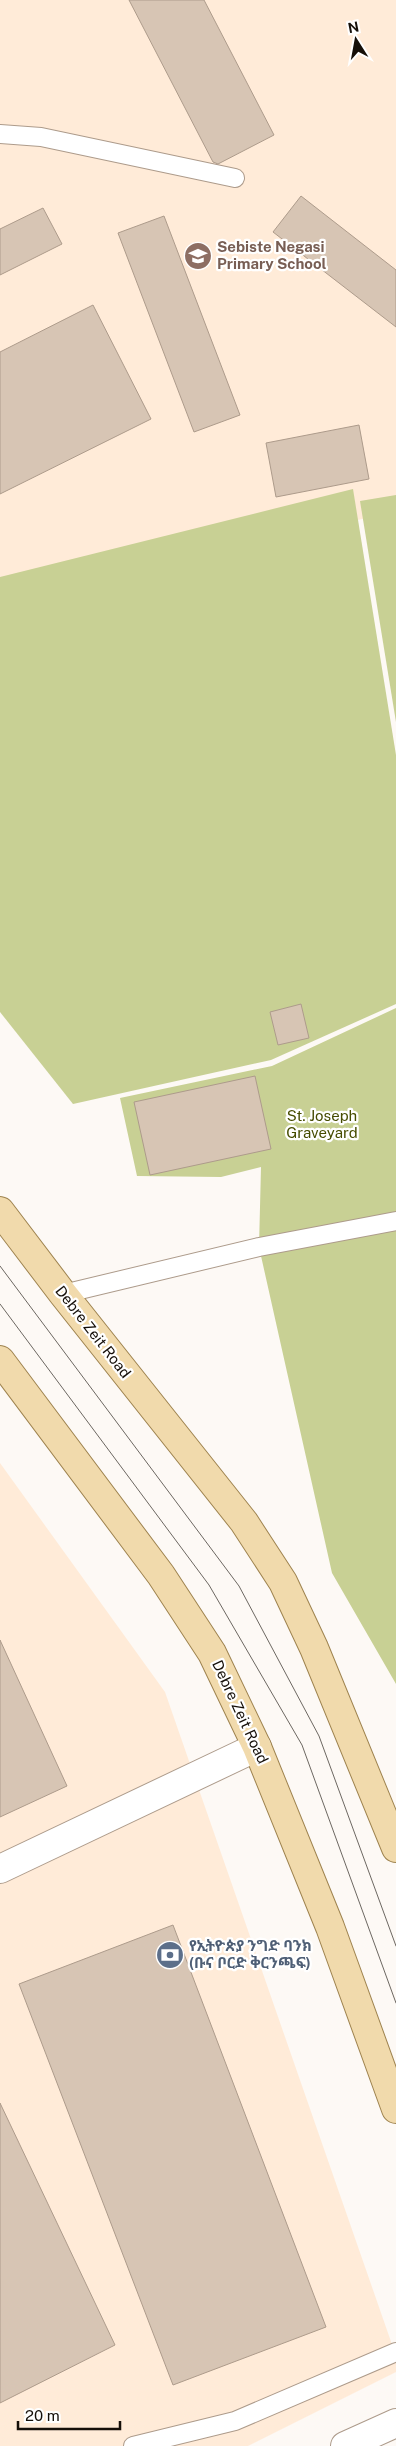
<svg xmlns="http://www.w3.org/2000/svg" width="396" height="2446" font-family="'Public Sans','Noto Sans Ethiopic',sans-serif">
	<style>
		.built { fill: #ffebd8 }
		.green { fill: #c8d094 }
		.building { fill: #d7c5b4; stroke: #ad9b8b }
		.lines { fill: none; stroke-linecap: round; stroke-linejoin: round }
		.lane-casing { stroke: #ad9b8b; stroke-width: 20 }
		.street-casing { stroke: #ad9b8b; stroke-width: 30 }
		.secondary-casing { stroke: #ad9b8b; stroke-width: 30 }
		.primary-casing { stroke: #9e834f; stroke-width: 30 }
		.lane { stroke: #fff; stroke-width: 18 }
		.street { stroke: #fff; stroke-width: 28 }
		.secondary { stroke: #fff; stroke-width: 28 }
		.primary { stroke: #f1daac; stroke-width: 28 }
		.tram { stroke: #6c6761; stroke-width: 1 }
		.labels { text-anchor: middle; stroke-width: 4.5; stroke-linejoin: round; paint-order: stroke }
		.education-label { font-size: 15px; font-weight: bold; fill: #785e54; stroke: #fff; text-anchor: start }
		.park-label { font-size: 15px; fill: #464c00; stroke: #fff }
		.street-label { font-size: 15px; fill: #150f09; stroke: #fff }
		.service-label { font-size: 15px; font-weight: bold; fill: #4e5e75; stroke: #fff; text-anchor: start }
	</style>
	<rect width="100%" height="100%" fill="#fdf9f5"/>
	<g class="built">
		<path d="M0 0H396V512L0 594Z"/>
		<path d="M0 1463 165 1692 396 2356V2372L248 2446H0Z"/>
	</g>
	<g class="green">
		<path d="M353 489 396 755V1004L271 1060 73 1104 0 1012V577Z"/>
		<path d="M396 495V722L360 501Z"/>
		<path d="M396 1008V1684L332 1573 259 1247 261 1167 221 1177 137 1176 120 1098 272 1066Z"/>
	</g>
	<g class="building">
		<path d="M129 0H204L274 135 218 164 213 162Z"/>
		<path d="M301 196 396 270V327L273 232Z"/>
		<path d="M43 208 62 244 0 275V229Z"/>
		<path d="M164 216 240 415 194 432 118 233Z"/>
		<path d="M93 305 151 419 0 494V352Z"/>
		<path d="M359 425 369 479 276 497 266 443Z"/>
		<path d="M301 1004 309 1038 278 1045 270 1012Z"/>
		<path d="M255 1076 271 1149 150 1175 134 1102Z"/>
		<path d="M0 1640 67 1786 0 1817Z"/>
		<path d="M173 1925 326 2327 173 2385 19 1984Z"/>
		<path d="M0 2103 115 2345 0 2403Z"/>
	</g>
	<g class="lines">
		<g class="lane-casing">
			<g id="lane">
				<path d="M0 134 41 137 235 178"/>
				<path d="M63 1294 259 1247 396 1221"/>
				<path d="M133 2446 235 2421 396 2352"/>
			</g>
		</g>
		<g class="street-casing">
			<path id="street" d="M345 2446 396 2423"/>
		</g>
		<g class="secondary-casing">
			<path id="secondary" d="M0 1869 257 1747"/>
		</g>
		<g class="primary-casing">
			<g id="primary">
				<path d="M0 1211 63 1294 244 1522 283 1582 314 1648 396 1848"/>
				<path d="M0 1360 161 1575 212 1653 257 1747 330 1927 396 2109"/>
			</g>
		</g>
		<use href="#lane" class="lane"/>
		<use href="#street" class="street"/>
		<use href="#secondary" class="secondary"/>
		<use href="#primary" class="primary"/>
		<g class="tram">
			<path d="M0 1266 239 1586 319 1736 396 1946"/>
			<path d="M0 1304 209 1585 302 1745 396 2003"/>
		</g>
	</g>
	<defs>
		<g id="school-disc" transform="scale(1.4375)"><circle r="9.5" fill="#8d6e63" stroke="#fff"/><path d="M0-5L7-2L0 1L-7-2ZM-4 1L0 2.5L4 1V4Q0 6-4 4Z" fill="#fff"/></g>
		<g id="bank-disc" transform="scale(1.4375)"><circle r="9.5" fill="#5c6f8a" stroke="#fff"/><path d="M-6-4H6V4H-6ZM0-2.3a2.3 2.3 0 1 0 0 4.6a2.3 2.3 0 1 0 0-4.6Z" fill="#fff"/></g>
	</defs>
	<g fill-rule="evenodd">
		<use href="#school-disc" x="198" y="256"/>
		<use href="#bank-disc" x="170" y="1955"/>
	</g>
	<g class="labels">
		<g class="education-label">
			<text x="217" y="252">Sebiste Negasi<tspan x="217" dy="17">Primary School</tspan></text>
		</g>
		<g class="park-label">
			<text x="322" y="1121">St. Joseph<tspan x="322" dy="17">Graveyard</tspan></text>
		</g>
		<g class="street-label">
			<text transform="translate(93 1332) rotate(52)" y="5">Debre Zeit Road</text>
			<text transform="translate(240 1712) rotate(65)" y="5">Debre Zeit Road</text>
		</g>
		<g class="service-label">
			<text x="189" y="1951">የኢትዮጵያ ንግድ ባንክ<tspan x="189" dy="17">(ቡና ቦርድ ቅርንጫፍ)</tspan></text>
		</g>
	</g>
	<g transform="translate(356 40) rotate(349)" stroke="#ffffff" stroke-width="4" paint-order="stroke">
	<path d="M0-4L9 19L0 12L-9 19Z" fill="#150f09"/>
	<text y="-8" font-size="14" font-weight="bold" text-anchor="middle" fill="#150f09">N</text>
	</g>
	<path d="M18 2421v8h102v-8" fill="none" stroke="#150f09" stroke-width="2.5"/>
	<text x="25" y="2421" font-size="15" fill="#150f09" stroke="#ffffff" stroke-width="4" paint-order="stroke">20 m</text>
</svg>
